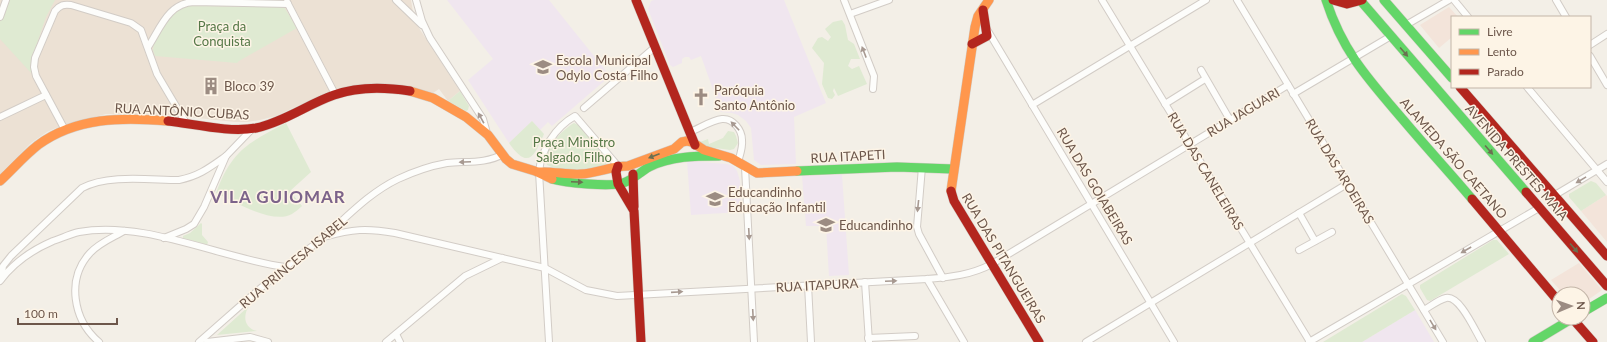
<svg xmlns="http://www.w3.org/2000/svg" width="1607" height="342" font-family="Lato,sans-serif">
	<style>
		.residential { fill: #ece1d4 }
		.commercial { fill: #f3e4da }
		.education { fill: #f0e6ef }
		.green { fill: #dfead2 }
		.lines { fill: none; stroke-linecap: round; stroke-linejoin: round }
		.street-casing { stroke: #d2ccc6; stroke-width: 8 }
		.fast-casing { stroke: #d2cbc4; stroke-width: 10 }
		.slow-casing { stroke: #d2cbc4; stroke-width: 10 }
		.jam-casing { stroke: #d2cbc4; stroke-width: 10 }
		.street { stroke: #fdfdfb; stroke-width: 6 }
		.fast { stroke: #63d668; stroke-width: 9 }
		.slow { stroke: #ff974d; stroke-width: 9 }
		.jam { stroke: #b3261e; stroke-width: 9 }
		.oneway { fill: #a79991 }
		.oneway2 { fill: #6b7051 }
		.labels { text-anchor: middle; stroke-width: 3; stroke-linejoin: round; paint-order: stroke }
		.park-label { font-size: 13px; fill: #557847; stroke: #fdf4e6 }
		.poi-label { font-size: 13px; fill: #6d574b; stroke: #fdf4e6; text-anchor: start }
		.street-label { font-size: 13px; fill: #6d574b; stroke: #fdf4e6 }
		.district-label { font-size: 17px; font-weight: bold; letter-spacing: 1px; fill: #7c638a; stroke: #fdf4e6 }
	</style>
	<rect width="100%" height="100%" fill="#f3efe7"/>
	<path class="residential" d="M0 0H411L414 18 419 28 460 91 448 101 439 89 433 93 360 85 325 93 276 116 260 120 247 122H235L170 115 106 114 56 128 47 132 31 143 0 174Z"/>
	<g class="commercial">
		<path d="M1449 7 1458 17H1452V37L1439 48 1420 25Z"/>
		<path d="M1606 195 1607 196V242L1581 211Z"/>
		<path d="M1579 263 1602 290 1585 302 1583 300V294H1577L1569 286 1561 291 1551 280Z"/>
	</g>
	<g class="education">
		<path d="M447 0H549L610 76 552 126 548 122 540 130 532 121 509 143 468 80 493 59Z"/>
		<path d="M654 0H784L826 103 794 117 796 164 761 165 754 160 751 128 746 121 738 115 732 113 721 112 701 56 691 60 689 57H685L682 59V63L673 67 670 65 648 9 651 1Z"/>
		<path d="M687 161 727 164 733 166 737 171 740 181 741 212 691 215Z"/>
		<path d="M842 175 849 275 829 276 826 226H806L802 176Z"/>
		<path d="M1415 310 1434 342H1362Z"/>
	</g>
	<g class="green">
		<path d="M8 0H55L46 17 32 58 31 64 32 74 0 39V22Z"/>
		<path d="M188 6 284 7 297 28 239 61 237 63 155 56 153 50 154 42 172 13 182 7Z"/>
		<path d="M842 20 845 25 848 40 854 44 860 59H851L848 66 852 69 859 66 867 84 838 96 834 88 833 91 835 95 832 99 828 98 822 84 824 63 812 48 818 38 822 37 828 41 831 37 825 29 833 22Z"/>
		<path d="M460 91 469 106 468 110 466 111 448 101Z"/>
		<path d="M532 121 544 134C534 157 528 170 509 143Z"/>
		<path d="M286 123 311 172 290 191 302 206C299 209 295 212 292 214 272 225 234 201 216 193 232 150 248 143 286 123Z"/>
		<path d="M574 123 580 126 607 159 608 161 605 165C586 169 565 173 547 165 541 151 563 129 574 123Z"/>
		<path d="M728 131 734 132 736 136 738 143 734 149 730 150 701 146 700 142 708 139 709 144 723 138Z"/>
		<path d="M1591 181 1596 183 1606 195 1581 211 1569 197V194Z"/>
		<path d="M201 223 202 224V235L208 242 207 245 183 238V236L190 233Z"/>
		<path d="M1493 240H1497L1509 254 1430 301 1427 300 1420 288V285Z"/>
		<path d="M1402 294 1406 296 1415 310 1362 342H1323Z"/>
		<path d="M249 306C242 317 245 328 257 331L217 335Z"/>
	</g>
	<g class="lines">
		<g class="street-casing">
			<g id="street">
				<path d="M396 0 422 25"/>
				<path d="M416 0 422 21 430 38 483 119 487 133"/>
				<path d="M844 0 874 76 873 89"/>
				<path d="M1102 0 1310 342"/>
				<path d="M1237 0 1443 342"/>
				<path d="M1454 0 1468 17"/>
				<path d="M1556 0 1566 17"/>
				<path d="M287 2 335 94"/>
				<path d="M850 14 889 0"/>
				<path d="M0 17 6 0"/>
				<path d="M1406 25 1449 0"/>
				<path d="M988 31 1174 342"/>
				<path d="M1590 45 1607 34"/>
				<path d="M148 47C160 29 168 3 194 2L288 4"/>
				<path d="M1590 56 1607 85"/>
				<path d="M1201 70 1230 120"/>
				<path d="M1527 87 1607 182"/>
				<path d="M1293 94 1391 36"/>
				<path d="M1165 104 1205 79"/>
				<path d="M1032 105 1206 0"/>
				<path d="M584 108 655 47"/>
				<path d="M0 117 46 95"/>
				<path d="M65 130 36 76 34 67 35 58 55 11C60 5 64 4 71 5L131 23 141 30 157 74 186 123"/>
				<path d="M690 132C700 128 712 120 722 119 733 118 742 130 742 140 743 147 740 155 738 162"/>
				<path d="M745 167 754 342"/>
				<path d="M922 167 917 227 919 234 943 278"/>
				<path d="M1555 195 1607 164"/>
				<path d="M1299 213 1315 241"/>
				<path d="M324 237C353 229 366 228 395 233L545 268 586 290 617 296 927 279C951 277 971 275 992 264L1288 85"/>
				<path d="M164 238 186 229 194 224 204 207 226 156 253 128"/>
				<path d="M1299 250 1332 232"/>
				<path d="M1 279 3 266 11 256 82 188C108 174 150 180 179 180 199 176 209 168 226 156"/>
				<path d="M927 279 964 342"/>
				<path d="M0 281C14 262 32 250 53 241 62 238 70 234 79 232 144 220 220 258 285 267"/>
				<path d="M865 282 869 342"/>
				<path d="M808 285 811 342"/>
				<path d="M1424 310C1431 306 1438 300 1446 298 1460 295 1475 331 1482 342"/>
				<path d="M396 334 400 342"/>
				<path d="M868 338 915 336"/>
				<path d="M99 342C73 320 66 279 90 253 99 243 112 238 124 231"/>
				<path d="M199 342C228 317 256 291 286 267 298 256 312 247 324 237 348 216 369 193 398 179 413 172 430 166 447 163 466 161 486 164 503 154"/>
				<path d="M207 342 250 337 268 342"/>
				<path d="M386 342 465 276 502 258"/>
				<path d="M549 342 539 172C541 150 555 127 575 116L618 166"/>
				<path d="M1086 342 1347 184"/>
				<path d="M1309 342 1539 208"/>
			</g>
		</g>
		<g class="fast-casing">
			<g id="fast">
				<path d="M1326 0C1343 53 1370 81 1405 122 1427 148 1450 173 1472 199"/>
				<path d="M1360 0 1526 192"/>
				<path d="M1384 0 1452 78"/>
				<path d="M797 171 897 167 953 169"/>
				<path d="M552 179C565 183 611 187 623 183 633 180 640 172 649 167 671 156 696 156 719 156"/>
				<path d="M1583 312 1607 298"/>
				<path d="M1533 342 1573 318"/>
			</g>
		</g>
		<g class="slow-casing">
			<g id="slow">
				<path d="M410 91 433 98 466 117 488 135 506 159 512 164 535 171 552 179"/>
				<path d="M539 172C553 171 567 175 581 174 597 173 612 166 628 166L674 149 682 142 687 141 692 142 704 150 731 158 757 173 797 171"/>
				<path d="M0 181C13 169 24 156 38 145 76 117 123 117 168 121"/>
				<path d="M951 191 975 27 978 16 989 0"/>
			</g>
		</g>
		<g class="jam-casing">
			<g id="jam">
				<path d="M636 0 695 145"/>
				<path d="M1333 0 1347 4 1362 0"/>
				<path d="M972 44 987 36 983 10"/>
				<path d="M1460 87 1607 256"/>
				<path d="M168 121C195 124 229 133 256 128 284 122 308 104 334 95 359 86 385 87 410 91"/>
				<path d="M618 166 616 172 618 184 634 211 641 342"/>
				<path d="M633 174 634 207"/>
				<path d="M951 191 954 201 1039 342"/>
				<path d="M1526 192 1607 286"/>
				<path d="M1472 199 1559 302"/>
				<path d="M1572 318 1593 342"/>
			</g>
		</g>
		<use href="#street" class="street"/>
		<use href="#fast" class="fast"/>
		<use href="#slow" class="slow"/>
		<use href="#jam" class="jam"/>
	</g>
	<defs><path id="oneway-solid" d="M-6-.8H1V-3.2L6.5 0L1 3.2V.8H-6Z"/></defs>
	<g class="oneway">
		<use href="#oneway-solid" transform="translate(864 52) rotate(-111)"/>
		<use href="#oneway-solid" transform="translate(481 118) rotate(-119)"/>
		<use href="#oneway-solid" transform="translate(735 126) rotate(-134)"/>
		<use href="#oneway-solid" transform="translate(465 162) rotate(177)"/>
		<use href="#oneway-solid" transform="translate(1581 180) rotate(149)"/>
		<use href="#oneway-solid" transform="translate(918 206) rotate(96)"/>
		<use href="#oneway-solid" transform="translate(749 234) rotate(87)"/>
		<use href="#oneway-solid" transform="translate(1466 250) rotate(150)"/>
		<use href="#oneway-solid" transform="translate(891 281) rotate(-3)"/>
		<use href="#oneway-solid" transform="translate(677 292) rotate(-4)"/>
		<use href="#oneway-solid" transform="translate(753 315) rotate(87)"/>
		<use href="#oneway-solid" transform="translate(1433 325) rotate(59)"/>
	</g>
	<g class="oneway2">
		<use href="#oneway-solid" transform="translate(1404 52) rotate(49)"/>
		<use href="#oneway-solid" transform="translate(1489 150) rotate(49)"/>
		<use href="#oneway-solid" transform="translate(654 156) rotate(159)"/>
		<use href="#oneway-solid" transform="translate(577 182) rotate(3)"/>
		<use href="#oneway-solid" transform="translate(1574 248) rotate(49)"/>
	</g>
	<defs>
		<g id="school-bare" transform="scale(1.38)"><path d="M0-5L7-2L0 1L-7-2ZM-4 1L0 2.5L4 1V4Q0 6-4 4Z" fill="#9c8c82" stroke="#fdf4e6" stroke-width="2.5" paint-order="stroke"/></g>
		<g id="building-bare" transform="scale(1.38)"><path d="M-4-6H4V6H1V3H-1V6H-4ZM-2.5-4.3h1.7v1.8h-1.7ZM.8-4.3h1.7v1.8H.8ZM-2.5-1h1.7V.8h-1.7ZM.8-1h1.7V.8H.8Z" fill="#9c8c82" stroke="#fdf4e6" stroke-width="2.5" paint-order="stroke"/></g>
		<g id="church-bare" transform="scale(1.38)"><path d="M-1.2-6h2.4v3.5h3.3v2.4h-3.3V6h-2.4V-.1h-3.3v-2.4h3.3Z" fill="#9c8c82" stroke="#fdf4e6" stroke-width="2.5" paint-order="stroke"/></g>
	</defs>
	<g fill-rule="evenodd">
		<use href="#school-bare" x="543" y="67"/>
		<use href="#building-bare" x="211" y="86"/>
		<use href="#church-bare" x="701" y="97"/>
		<use href="#school-bare" x="715" y="199"/>
		<use href="#school-bare" x="826" y="225"/>
	</g>
	<g class="labels">
		<g class="park-label">
			<text x="222" y="31">Praça da<tspan x="222" dy="15">Conquista</tspan></text>
			<text x="574" y="147">Praça Ministro<tspan x="574" dy="15">Salgado Filho</tspan></text>
		</g>
		<g class="poi-label">
			<text x="556" y="65">Escola Municipal<tspan x="556" dy="15">Odylo Costa Filho</tspan></text>
			<text x="224" y="91">Bloco 39</text>
			<text x="714" y="95">Paróquia<tspan x="714" dy="15">Santo Antônio</tspan></text>
			<text x="728" y="197">Educandinho<tspan x="728" dy="15">Educação Infantil</tspan></text>
			<text x="839" y="230">Educandinho</text>
		</g>
		<g class="street-label">
			<text transform="translate(182 111) rotate(3)" y="5">RUA ANTÔNIO CUBAS</text>
			<text transform="translate(1243 112) rotate(-31)" y="5">RUA JAGUARI</text>
			<text transform="translate(848 156) rotate(-3)" y="5">RUA ITAPETI</text>
			<text transform="translate(1454 158) rotate(49)" y="5">ALAMEDA SÃO CAETANO</text>
			<text transform="translate(1517 162) rotate(49)" y="5">AVENIDA PRESTES MAIA</text>
			<text transform="translate(1206 171) rotate(59)" y="5">RUA DAS CANELEIRAS</text>
			<text transform="translate(1340 171) rotate(59)" y="5">RUA DAS AROEIRAS</text>
			<text transform="translate(1095 186) rotate(59)" y="5">RUA DAS GOIABEIRAS</text>
			<text transform="translate(1004 258) rotate(59)" y="5">RUA DAS PITANGUEIRAS</text>
			<text transform="translate(293 262) rotate(-40)" y="5">RUA PRINCESA ISABEL</text>
			<text transform="translate(817 285) rotate(-3)" y="5">RUA ITAPURA</text>
		</g>
		<g class="district-label">
			<text x="278" y="203">VILA GUIOMAR</text>
		</g>
	</g>
	<rect x="1451" y="16" width="140" height="72" fill="#fdf4e6" stroke="#c3b5a8"/>
	<rect x="1459" y="29" width="20" height="6" fill="#63d668" stroke="#c3b5a8"/>
	<text x="1487" y="36" font-size="12" fill="#6d574b">Livre</text>
	<rect x="1459" y="49" width="20" height="6" fill="#ff974d" stroke="#c3b5a8"/>
	<text x="1487" y="56" font-size="12" fill="#6d574b">Lento</text>
	<rect x="1459" y="69" width="20" height="6" fill="#b3261e" stroke="#c3b5a8"/>
	<text x="1487" y="76" font-size="12" fill="#6d574b">Parado</text>
	<g transform="translate(1571 306) rotate(88)"><circle r="19" fill="#fdf4e6" stroke="#c3b5a8"/>
	<path d="M0-3L7 15L0 10L-7 15Z" fill="#9c8c82"/>
	<text y="-6" font-size="11" font-weight="bold" text-anchor="middle" fill="#6d574b">N</text>
	</g>
	<path d="M18 318v6h99v-6" fill="none" stroke="#6d574b" stroke-width="2"/>
	<text x="24" y="318" font-size="12" fill="#6d574b" stroke="#fdf4e6" stroke-width="3" paint-order="stroke">100 m</text>
</svg>
